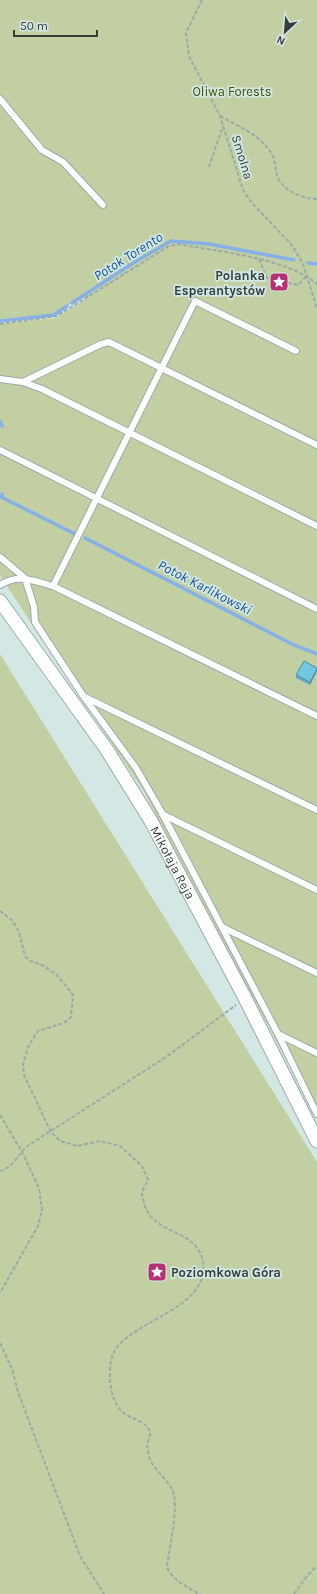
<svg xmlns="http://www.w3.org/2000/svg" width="317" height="1594" font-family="Karla,sans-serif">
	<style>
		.green { fill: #c2cfa2 }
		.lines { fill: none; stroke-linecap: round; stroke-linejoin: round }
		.stream { stroke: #86b1e7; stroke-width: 3.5 }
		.lane-casing { stroke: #98aca9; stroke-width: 8 }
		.street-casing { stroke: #98aca9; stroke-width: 15 }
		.path { stroke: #9aaaa8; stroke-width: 2; stroke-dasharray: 4 2; stroke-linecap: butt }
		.lane { stroke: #fff; stroke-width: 6 }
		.street { stroke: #fff; stroke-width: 13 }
		.wall { fill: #62acc3 }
		.shaded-wall { fill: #508c9f }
		.building { fill: #72c8e3; stroke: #508c9f }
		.labels { text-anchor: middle; stroke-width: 3.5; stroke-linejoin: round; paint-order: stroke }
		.park-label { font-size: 13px; fill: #425000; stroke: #d3e8e5 }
		.street-label { font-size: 13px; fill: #363e3d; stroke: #d3e8e5 }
		.poi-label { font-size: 13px; font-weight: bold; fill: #363e3d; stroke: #d3e8e5; text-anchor: end }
		.water-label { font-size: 14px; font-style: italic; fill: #185293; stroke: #d3e8e5 }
	</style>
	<rect width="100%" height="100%" fill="#d3e8e5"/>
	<g class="green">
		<path d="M0 0H317V1118L143 790 0 576V324L56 318 85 300 83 296 54 314 0 319Z"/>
		<path d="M0 654 317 1162V1594H0Z"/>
	</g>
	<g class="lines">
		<g class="stream">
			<path d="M308 263 317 264"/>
			<path d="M72 303 133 263 171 241 209 244 294 260"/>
			<path d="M0 321 54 315 67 306"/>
			<path d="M0 421 2 426"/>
			<path d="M2 494 1 497 75 534"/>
			<path d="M85 538 292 644 317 654"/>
		</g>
		<g class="lane-casing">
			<g id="lane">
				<path d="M0 99 42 150 63 162 103 205"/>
				<path d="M0 379 23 382 42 389 317 526"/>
				<path d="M23 382 101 344 109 342 317 445"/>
				<path d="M0 450 317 609"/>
				<path d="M0 557 25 578 34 607 35 622 84 697 136 768 162 813 278 1034 317 1114"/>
				<path d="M0 585C19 573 33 581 53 586L317 716"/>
				<path d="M53 586 195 301 296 351"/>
				<path d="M85 697 317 810"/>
				<path d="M162 814 317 890"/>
				<path d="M222 927 317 973"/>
				<path d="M278 1034 317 1053"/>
			</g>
		</g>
		<g class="street-casing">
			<g id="street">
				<path id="s1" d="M0 601 107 750 151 821 245 998 317 1141"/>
			</g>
		</g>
		<g class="path">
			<path d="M202 0 186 33 189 56 220 116 243 190 252 203 291 244 296 252 303 264 317 308"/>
			<path d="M220 116C238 126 258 134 270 151 275 157 275 168 277 175 281 190 303 199 317 199"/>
			<path d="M209 167 223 126"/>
			<path d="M259 259 267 278 298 285 307 276"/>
			<path d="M0 324 57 316 169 246 178 244C219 252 284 257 317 284"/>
			<path d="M0 911 12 920 19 932 25 956 30 961 42 965 57 975 73 995 71 1017 64 1023 38 1031 29 1045 23 1064 24 1075 51 1132 60 1141 77 1146 100 1141 120 1146 142 1166 148 1180C146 1184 142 1190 142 1194 142 1197 144 1202 145 1206 154 1235 198 1229 203 1262 210 1314 117 1321 111 1361 108 1378 110 1403 125 1414 133 1419 143 1421 148 1428 153 1434 148 1439 147 1445 147 1448 149 1454 149 1457 153 1469 166 1478 172 1489 180 1504 169 1549 167 1567 171 1579 188 1588 200 1594"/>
			<path d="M0 1115 21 1150 39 1188 42 1210 38 1226 0 1293"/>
			<path d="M0 1171C14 1167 18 1153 29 1145L166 1057 236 1005"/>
			<path d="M0 1343 12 1369 18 1392 80 1556 104 1594"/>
			<path d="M294 1594 307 1576 317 1566"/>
		</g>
		<use href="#lane" class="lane"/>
		<use href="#street" class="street"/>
	</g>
	<path class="wall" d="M317 668 310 685 296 678V675Z"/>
	<path class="shaded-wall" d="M317 669V671L310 685V682Z"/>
	<path class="building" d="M304 661 317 668V669L310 682 296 675Z"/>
	<defs>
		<g id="sight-square" transform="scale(1)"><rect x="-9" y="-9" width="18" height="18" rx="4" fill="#b63073" stroke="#d3e8e5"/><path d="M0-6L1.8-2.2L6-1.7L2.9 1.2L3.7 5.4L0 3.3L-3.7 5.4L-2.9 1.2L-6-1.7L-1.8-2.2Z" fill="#fff"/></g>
	</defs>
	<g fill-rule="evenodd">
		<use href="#sight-square" x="279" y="282"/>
		<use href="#sight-square" x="157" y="1272"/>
	</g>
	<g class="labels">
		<g class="park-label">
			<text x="232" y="96">Oliwa Forests</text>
		</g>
		<g class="street-label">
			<text transform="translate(243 157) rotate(73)" y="5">Smolna</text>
			<text dy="5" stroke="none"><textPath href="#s1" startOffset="314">Mikołaja Reja</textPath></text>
		</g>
		<g class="poi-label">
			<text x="265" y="280">Polanka<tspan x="265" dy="15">Esperantystów</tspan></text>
			<text x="171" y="1277" text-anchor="start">Poziomkowa Góra</text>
		</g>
		<g class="water-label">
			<text transform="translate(128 256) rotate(-32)" y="5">Potok Torento</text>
			<text transform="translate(205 587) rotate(27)" y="5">Potok Karlikowski</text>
		</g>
	</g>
	<g transform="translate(285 32) rotate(206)" stroke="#d3e8e5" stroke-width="3" paint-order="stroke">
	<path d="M0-3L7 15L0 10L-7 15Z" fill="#363e3d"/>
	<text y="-6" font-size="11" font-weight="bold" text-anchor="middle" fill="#363e3d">N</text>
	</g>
	<path d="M14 30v6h83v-6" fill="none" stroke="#363e3d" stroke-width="2"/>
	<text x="20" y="30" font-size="12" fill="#363e3d" stroke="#d3e8e5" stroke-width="3" paint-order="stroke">50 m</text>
</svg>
